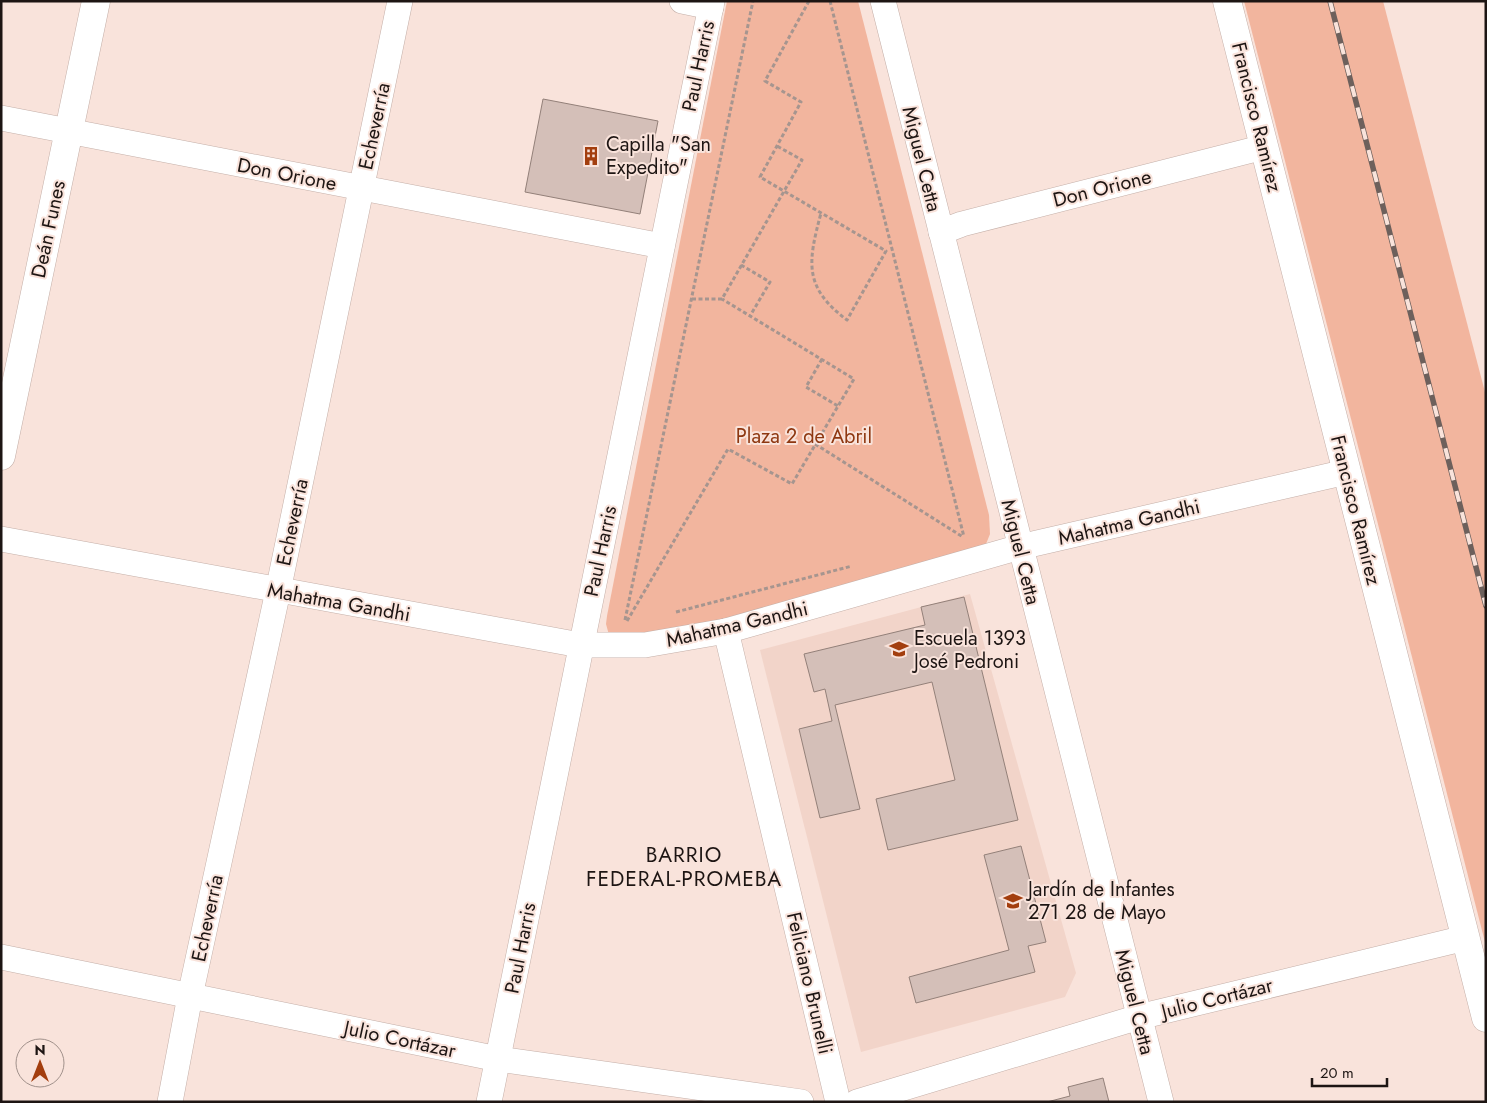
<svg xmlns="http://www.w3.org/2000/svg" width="1487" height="1103" font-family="Jost,sans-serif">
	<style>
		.built { fill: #f2d4c9 }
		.green { fill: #f2b59e }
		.building { fill: #d4bfb8; stroke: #938079 }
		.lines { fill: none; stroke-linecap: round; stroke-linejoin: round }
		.street-casing { stroke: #c4afa8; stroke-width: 26 }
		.secondary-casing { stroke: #c4afa8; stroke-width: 29 }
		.path { stroke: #a6958f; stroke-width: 3; stroke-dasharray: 4 2.5; stroke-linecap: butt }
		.street { stroke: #fff; stroke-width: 25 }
		.secondary { stroke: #fff; stroke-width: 28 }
		.rail-casing { stroke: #6d605c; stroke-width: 5.5 }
		.rail { stroke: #f9e3db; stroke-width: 4; stroke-dasharray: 11; stroke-linecap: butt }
		.labels { text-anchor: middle; stroke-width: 4; stroke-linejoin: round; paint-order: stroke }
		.street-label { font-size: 20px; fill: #1d1513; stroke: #f9e3db }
		.poi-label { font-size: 20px; fill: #1d1513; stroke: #f9e3db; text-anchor: start }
		.park-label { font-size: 20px; fill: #8e3710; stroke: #f9e3db }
		.neighbourhood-label { font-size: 21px; letter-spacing: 1px; fill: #1d1513; stroke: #f9e3db }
	</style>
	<rect width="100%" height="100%" fill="#f9e3db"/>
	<path class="built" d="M970 594 1076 973 1065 997 861 1052 760 650Z"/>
	<g class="green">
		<path d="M727 1H858L989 515 990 534 986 544 722 624 642 639 609 635 606 624 607 616Z"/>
		<path d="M1244 1H1383L1486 396V946Z"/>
	</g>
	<g class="building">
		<path d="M543 99 658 121 640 214 525 192Z"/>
		<path d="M964 597 1018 820 888 850 876 799 955 780 932 682 835 705 860 809 820 818 799 729 832 721 825 689 814 692 804 654 925 625 921 607Z"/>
		<path d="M1021 846 1046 942 1028 946 1035 972 916 1003 909 977 1009 950 984 855Z"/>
		<path d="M1103 1078 1109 1102H1047L1070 1096 1068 1087Z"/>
	</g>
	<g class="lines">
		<g class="street-casing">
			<g id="street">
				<path d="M682 1 711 7"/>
				<path d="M883 1 1161 1102"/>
				<path d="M1 118 662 246"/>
				<path d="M941 232 962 224 1264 147"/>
				<path d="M1 539 580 645H645L726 631 1020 547 1346 472"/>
				<path d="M726 631 838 1102"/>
				<path d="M1 957 498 1059 801 1102"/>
				<path d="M170 1102 190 996 278 591 400 1"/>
				<path d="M489 1102 712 1"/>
				<path d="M857 1102 1139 1017 1465 938"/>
			</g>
		</g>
		<g class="secondary-casing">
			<g id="secondary">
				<path d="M1227 1 1486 1018"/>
				<path d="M1 456 96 1"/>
			</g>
		</g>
		<g class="path">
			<path d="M809 1 765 81 801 102 760 177 886 251 847 320C803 287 808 262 821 213"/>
			<path d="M830 1 964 537"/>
			<path d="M741 265 770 282 750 316"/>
			<path d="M692 299H722L802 160 777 146"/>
			<path d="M822 359 806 387 838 406"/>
			<path d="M815 444 963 537"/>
			<path d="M676 612 852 566"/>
			<path d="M625 620 753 1"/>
			<path d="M627 621 728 449 792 484 854 379 722 299"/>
		</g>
		<use href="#street" class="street"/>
		<use href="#secondary" class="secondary"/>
		<g class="rail-casing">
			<path id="rail" d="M1330 1 1486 606"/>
		</g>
		<use href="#rail" class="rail"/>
	</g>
	<defs>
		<g id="building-bare" transform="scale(1.5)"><path d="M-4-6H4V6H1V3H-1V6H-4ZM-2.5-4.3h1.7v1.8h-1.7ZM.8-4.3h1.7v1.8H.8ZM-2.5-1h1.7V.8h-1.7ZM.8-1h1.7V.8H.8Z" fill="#a33e0e" stroke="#f9e3db" stroke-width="2.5" paint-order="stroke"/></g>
		<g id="school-bare" transform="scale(1.5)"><path d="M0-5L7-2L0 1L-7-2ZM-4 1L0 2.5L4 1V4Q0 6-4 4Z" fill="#a33e0e" stroke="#f9e3db" stroke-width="2.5" paint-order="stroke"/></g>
	</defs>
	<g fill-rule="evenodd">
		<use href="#building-bare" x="591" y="156"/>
		<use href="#school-bare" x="899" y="649"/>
		<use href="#school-bare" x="1013" y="901"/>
	</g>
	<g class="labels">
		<g class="street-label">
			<text transform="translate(698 66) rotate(-78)" y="7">Paul Harris</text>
			<text transform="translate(1257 117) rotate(76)" y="7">Francisco Ramírez</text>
			<text transform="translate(374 126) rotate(-78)" y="7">Echeverría</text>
			<text transform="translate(922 159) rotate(76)" y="7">Miguel Cetta</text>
			<text transform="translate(287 174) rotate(11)" y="7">Don Orione</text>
			<text transform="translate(1102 188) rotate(-14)" y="7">Don Orione</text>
			<text transform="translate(48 229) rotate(-78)" y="7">Deán Funes</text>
			<text transform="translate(1356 510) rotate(76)" y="7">Francisco Ramírez</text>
			<text transform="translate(292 522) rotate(-78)" y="7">Echeverría</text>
			<text transform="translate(1129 522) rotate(-13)" y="7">Mahatma Gandhi</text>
			<text transform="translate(600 551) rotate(-78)" y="7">Paul Harris</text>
			<text transform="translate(1021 552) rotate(76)" y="7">Miguel Cetta</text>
			<text transform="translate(339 602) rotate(10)" y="7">Mahatma Gandhi</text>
			<text transform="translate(737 624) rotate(-13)" y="7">Mahatma Gandhi</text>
			<text transform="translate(207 918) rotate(-78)" y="7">Echeverría</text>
			<text transform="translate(520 948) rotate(-79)" y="7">Paul Harris</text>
			<text transform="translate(810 983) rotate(77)" y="7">Feliciano Brunelli</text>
			<text transform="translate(1217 998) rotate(-14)" y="7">Julio Cortázar</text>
			<text transform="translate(1135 1002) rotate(76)" y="7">Miguel Cetta</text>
			<text transform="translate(400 1039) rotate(12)" y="7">Julio Cortázar</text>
		</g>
		<g class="poi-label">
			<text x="606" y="151">Capilla "San<tspan x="606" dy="23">Expedito"</tspan></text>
			<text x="914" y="645">Escuela 1393<tspan x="914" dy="23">José Pedroni</tspan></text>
			<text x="1028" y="896">Jardín de Infantes<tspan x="1028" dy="23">271 28 de Mayo</tspan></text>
		</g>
		<g class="park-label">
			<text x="804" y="443">Plaza 2 de Abril</text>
		</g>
		<g class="neighbourhood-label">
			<text x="684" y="862">BARRIO<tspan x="684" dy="24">FEDERAL-PROMEBA</tspan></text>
		</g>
	</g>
	<rect width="1487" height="1103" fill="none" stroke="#1d1513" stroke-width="5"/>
	<g transform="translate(40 1063)"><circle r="24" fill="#f9e3db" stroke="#a1918b"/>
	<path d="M0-4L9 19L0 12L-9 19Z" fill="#a33e0e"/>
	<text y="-8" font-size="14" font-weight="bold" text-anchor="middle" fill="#1d1513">N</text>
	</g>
	<path d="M1312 1078v8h75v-8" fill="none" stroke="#1d1513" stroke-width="2.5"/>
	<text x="1320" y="1078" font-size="15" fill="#1d1513" stroke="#f9e3db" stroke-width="4" paint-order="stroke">20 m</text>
</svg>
